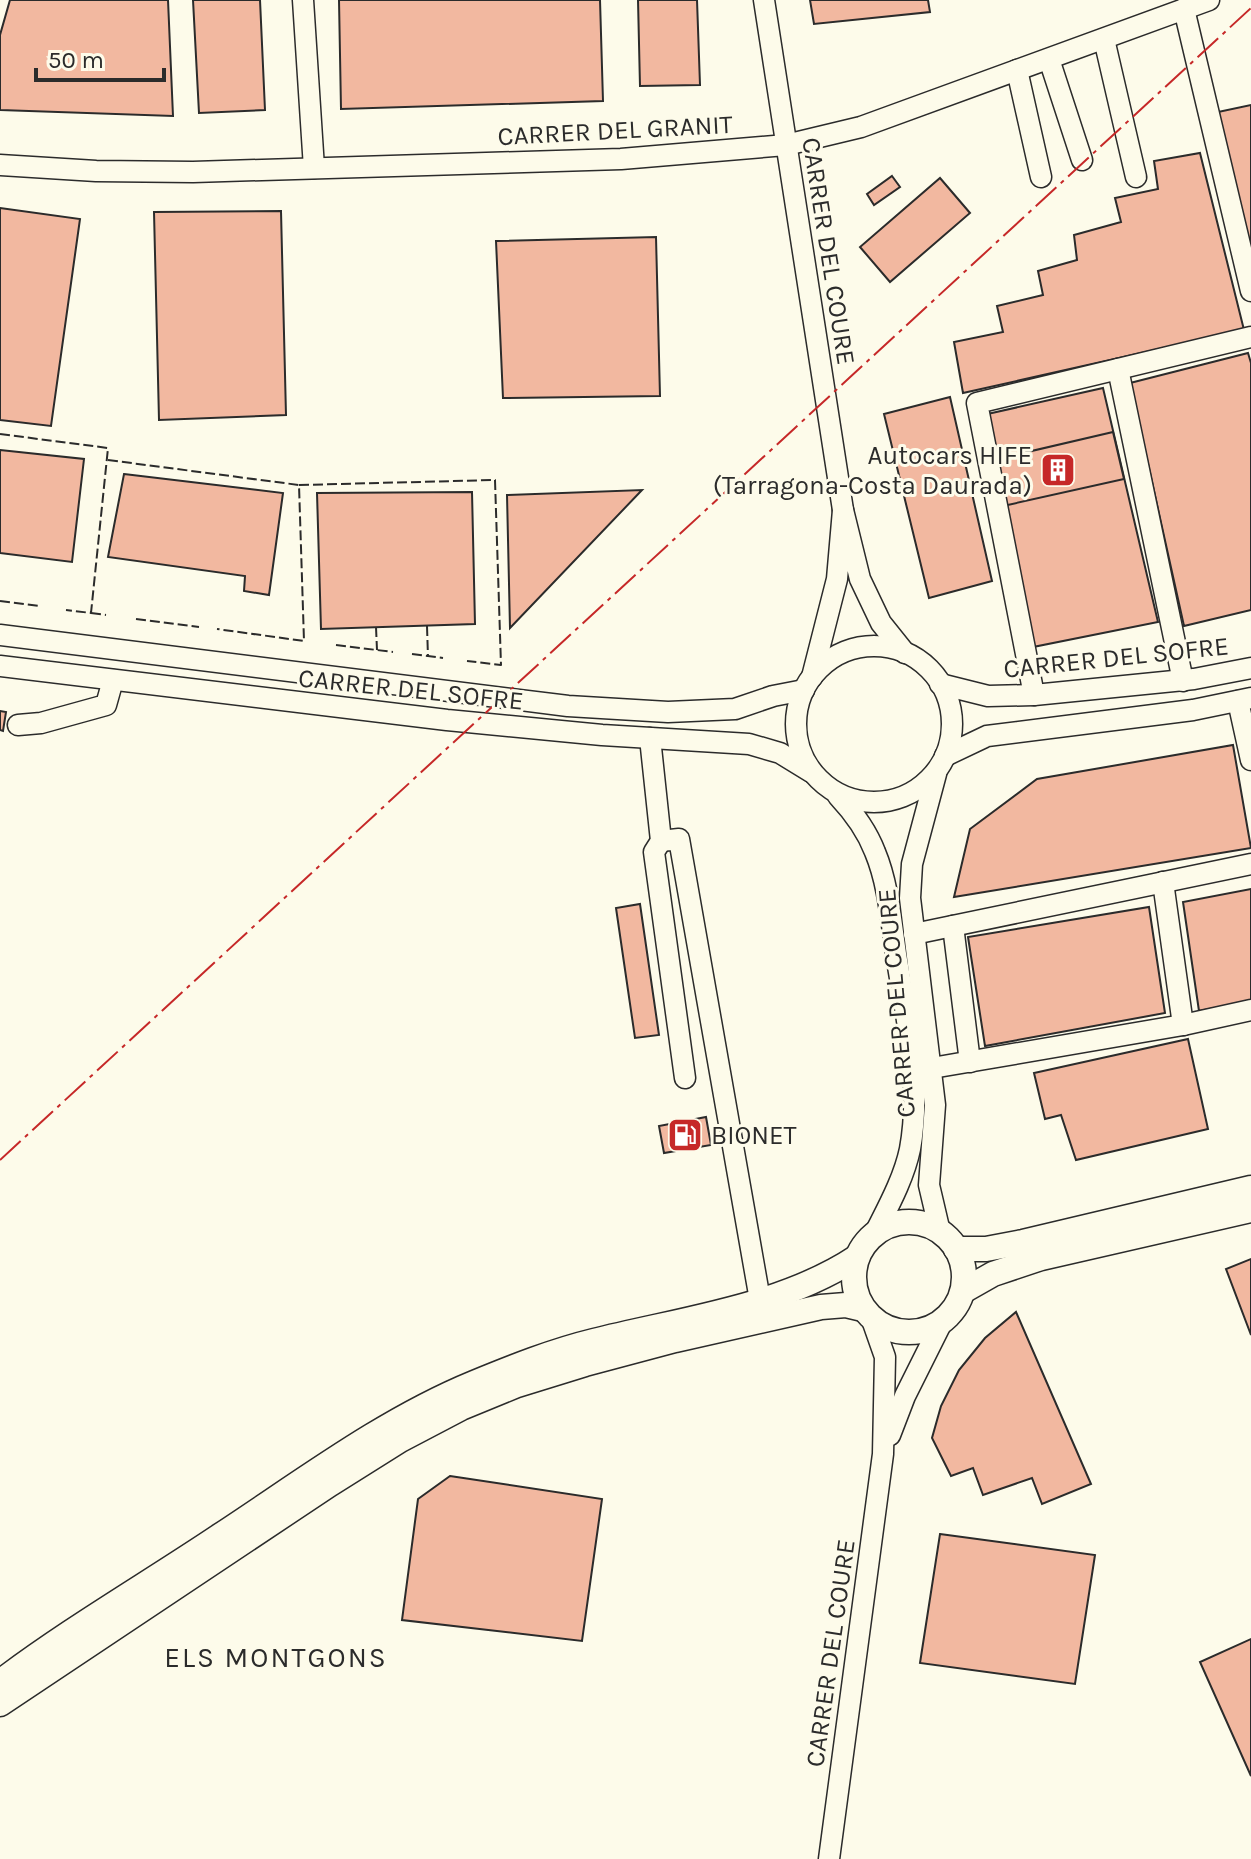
<svg xmlns="http://www.w3.org/2000/svg" width="1251" height="1859" font-family="Karla,sans-serif">
	<style>
		.building { fill: #f2b8a0; stroke: #2b2b2b; stroke-width: 2 }
		.lines { fill: none; stroke-linecap: round; stroke-linejoin: round }
		.minor-casing { stroke: #2b2b2b; stroke-width: 23 }
		.major-casing { stroke: #2b2b2b; stroke-width: 27 }
		.minor { stroke: #fdfbea; stroke-width: 20 }
		.major { stroke: #fdfbea; stroke-width: 24 }
		.fence { stroke: #2b2b2b; stroke-width: 2; stroke-dasharray: 10 4; stroke-linecap: butt }
		.power { stroke: #c62828; stroke-width: 2; stroke-dasharray: 28 6 4 6; stroke-linecap: butt }
		.labels { text-anchor: middle; stroke-width: 6; stroke-linejoin: round; paint-order: stroke }
		.street-label { font-size: 26px; fill: #2b2b2b; stroke: #fdfbea }
		.poi-label { font-size: 26px; fill: #2b2b2b; stroke: #fdfbea; text-anchor: end }
		.neighbourhood-label { font-size: 28px; letter-spacing: 2px; fill: #2b2b2b; stroke: #fdfbea }
	</style>
	<rect width="100%" height="100%" fill="#fdfbea"/>
	<g class="building">
		<path d="M10 0H168L173 116 0 110V35Z"/>
		<path d="M193 0H260L265 110 199 113Z"/>
		<path d="M339 0H600L603 101 341 109Z"/>
		<path d="M638 0H697L700 85 640 86Z"/>
		<path d="M810 0H928L930 12 814 24Z"/>
		<path d="M1251 105V251L1218 112Z"/>
		<path d="M1200 153 1244 330 963 393 954 342 1003 332 997 306 1043 295 1038 271 1077 260 1074 235 1121 222 1115 198 1158 189 1154 161Z"/>
		<path d="M892 176 900 187 874 205 867 194Z"/>
		<path d="M940 178 970 213 890 282 860 247Z"/>
		<path d="M0 208 80 219 51 426 0 420Z"/>
		<path d="M281 211 286 415 159 420 154 212Z"/>
		<path d="M656 237 660 396 503 398 496 241Z"/>
		<path d="M1248 353 1251 363V610L1184 626 1130 383Z"/>
		<path d="M1103 388 1158 622 1033 647 983 415Z"/>
		<path d="M950 397 992 581 929 598 884 414Z"/>
		<path d="M1113 432 1124 479 1003 506 993 460Z"/>
		<path d="M0 450 84 459 72 562 0 553Z"/>
		<path d="M124 474 283 493 269 595 244 591 245 576 108 557Z"/>
		<path d="M642 490 510 628 507 495Z"/>
		<path d="M472 492 475 624 321 629 317 493Z"/>
		<path d="M0 711 6 712 3 731 0 730Z"/>
		<path d="M1233 745 1251 848 954 897 970 829 1037 779Z"/>
		<path d="M1251 889V1001L1199 1011 1183 902Z"/>
		<path d="M640 904 659 1035 635 1038 616 908Z"/>
		<path d="M1149 907 1165 1013 985 1046 968 937Z"/>
		<path d="M1188 1039 1208 1129 1076 1160 1061 1115 1045 1119 1034 1073Z"/>
		<path d="M706 1117 711 1145 664 1153 659 1126Z"/>
		<path d="M1251 1259V1335L1226 1269Z"/>
		<path d="M1016 1312 1091 1484 1042 1504 1032 1478 983 1495 973 1468 951 1476 932 1438 941 1406 959 1370 985 1338Z"/>
		<path d="M450 1476 602 1499 582 1641 402 1620 418 1499Z"/>
		<path d="M940 1534 1095 1555 1075 1684 920 1663Z"/>
		<path d="M1251 1639V1776L1200 1662Z"/>
	</g>
	<g class="lines">
		<g class="minor-casing">
			<g id="minor">
				<path d="M303 0 314 168"/>
				<path d="M764 0 843 510"/>
				<path d="M1184 9 1251 291"/>
				<path d="M1104 39 1136 177"/>
				<path d="M1049 59 1082 160"/>
				<path d="M1017 70 1041 177"/>
				<path d="M0 165 96 171 193 172 621 159 786 145 861 127 1209 0"/>
				<path d="M1118 369 1183 681"/>
				<path d="M0 635 568 706 668 712 735 709 773 696 804 690"/>
				<circle cx="874" cy="724" r="78"/>
				<path d="M0 666 447 720 602 735 749 744 780 753 811 772"/>
				<path d="M812 677 837 579 843 510 860 579 881 623 905 653"/>
				<path d="M940 684 988 696 1034 695 1194 679 1251 668"/>
				<path d="M1034 695 977 403 1251 337"/>
				<path d="M1238 701 1251 760"/>
				<path d="M18 725 41 723 106 705 113 680"/>
				<path d="M650 738 661 841 654 852 685 1078"/>
				<path d="M945 756 987 736 1193 710 1251 698"/>
				<path d="M936 774 912 864 910 898 935 1105 929 1185 940 1232"/>
				<path d="M838 796C853 812 867 831 875 852 888 883 891 920 896 954 906 1017 922 1084 910 1149 904 1178 888 1207 875 1233"/>
				<path d="M661 841 679 839 760 1300"/>
				<path d="M1163 882 1183 1025"/>
				<path d="M953 926 970 1062"/>
				<path d="M914 934 1251 864"/>
				<path d="M932 1068 1183 1025 1251 1010"/>
				<path d="M890 1435 905 1396 942 1322"/>
				<path d="M829 1859 883 1454 885 1357 872 1320"/>
			</g>
		</g>
		<g class="major-casing">
			<g id="major">
				<circle cx="909" cy="1277" r="55"/>
				<path d="M956 1249H986L1023 1242 1251 1188"/>
				<path d="M963 1291 993 1274 1041 1258 1251 1210"/>
				<path d="M0 1682C70 1629 148 1584 221 1535 302 1482 384 1420 474 1383 513 1367 553 1351 594 1341 681 1319 782 1307 857 1257"/>
				<path d="M0 1704 330 1484 400 1440 461 1408 517 1385 585 1364 675 1340 821 1307 846 1305 863 1309"/>
			</g>
		</g>
		<use href="#minor" class="minor"/>
		<use href="#major" class="major"/>
		<g class="fence">
			<path d="M0 434 108 448 91 613 66 610"/>
			<path d="M108 460 299 485 304 641 217 629"/>
			<path d="M299 485 495 480 501 665 467 661"/>
			<path d="M0 601 40 606"/>
			<path d="M91 613 106 615"/>
			<path d="M136 619 199 627"/>
			<path d="M427 626 428 657"/>
			<path d="M376 627 377 650"/>
			<path d="M336 645 393 652"/>
			<path d="M412 654 443 658"/>
		</g>
		<path class="power" d="M0 1160 1251 8"/>
	</g>
	<defs>
		<g id="building-square" transform="scale(1.8)"><rect x="-9" y="-9" width="18" height="18" rx="4" fill="#c62828" stroke="#fdfbea"/><path d="M-4-6H4V6H1V3H-1V6H-4ZM-2.5-4.3h1.7v1.8h-1.7ZM.8-4.3h1.7v1.8H.8ZM-2.5-1h1.7V.8h-1.7ZM.8-1h1.7V.8H.8Z" fill="#fff"/></g>
		<g id="fuel-square" transform="scale(1.8)"><rect x="-9" y="-9" width="18" height="18" rx="4" fill="#c62828" stroke="#fdfbea"/><path d="M-5.5-6h7V0h2V4h1.3V-2.5L3-4.5l.8-.8L6-3V5H2.5V1h-1V6h-7ZM-4.2-4.7v3.2H.2V-4.7Z" fill="#fff"/></g>
	</defs>
	<g fill-rule="evenodd">
		<use href="#building-square" x="1058" y="470"/>
		<use href="#fuel-square" x="685" y="1135"/>
	</g>
	<g class="labels">
		<g class="street-label">
			<text transform="translate(615 130) rotate(-3)" y="9">CARRER DEL GRANIT</text>
			<text transform="translate(829 251) rotate(81)" y="9">CARRER DEL COURE</text>
			<text transform="translate(1116 657) rotate(-6)" y="9">CARRER DEL SOFRE</text>
			<text transform="translate(411 689) rotate(6)" y="9">CARRER DEL SOFRE</text>
			<text transform="translate(896 1003) rotate(-95)" y="9">CARRER DEL COURE</text>
			<text transform="translate(830 1653) rotate(-82)" y="9">CARRER DEL COURE</text>
		</g>
		<g class="poi-label">
			<text x="1032" y="464">Autocars HIFE<tspan x="1032" dy="30">(Tarragona-Costa Daurada)</tspan></text>
			<text x="711" y="1144" text-anchor="start">BIONET</text>
		</g>
		<g class="neighbourhood-label">
			<text x="276" y="1667">ELS MONTGONS</text>
		</g>
	</g>
	<path d="M36 68v12h128v-12" fill="none" stroke="#2b2b2b" stroke-width="4"/>
	<text x="48" y="68" font-size="24" fill="#2b2b2b" stroke="#fdfbea" stroke-width="6" paint-order="stroke">50 m</text>
</svg>
